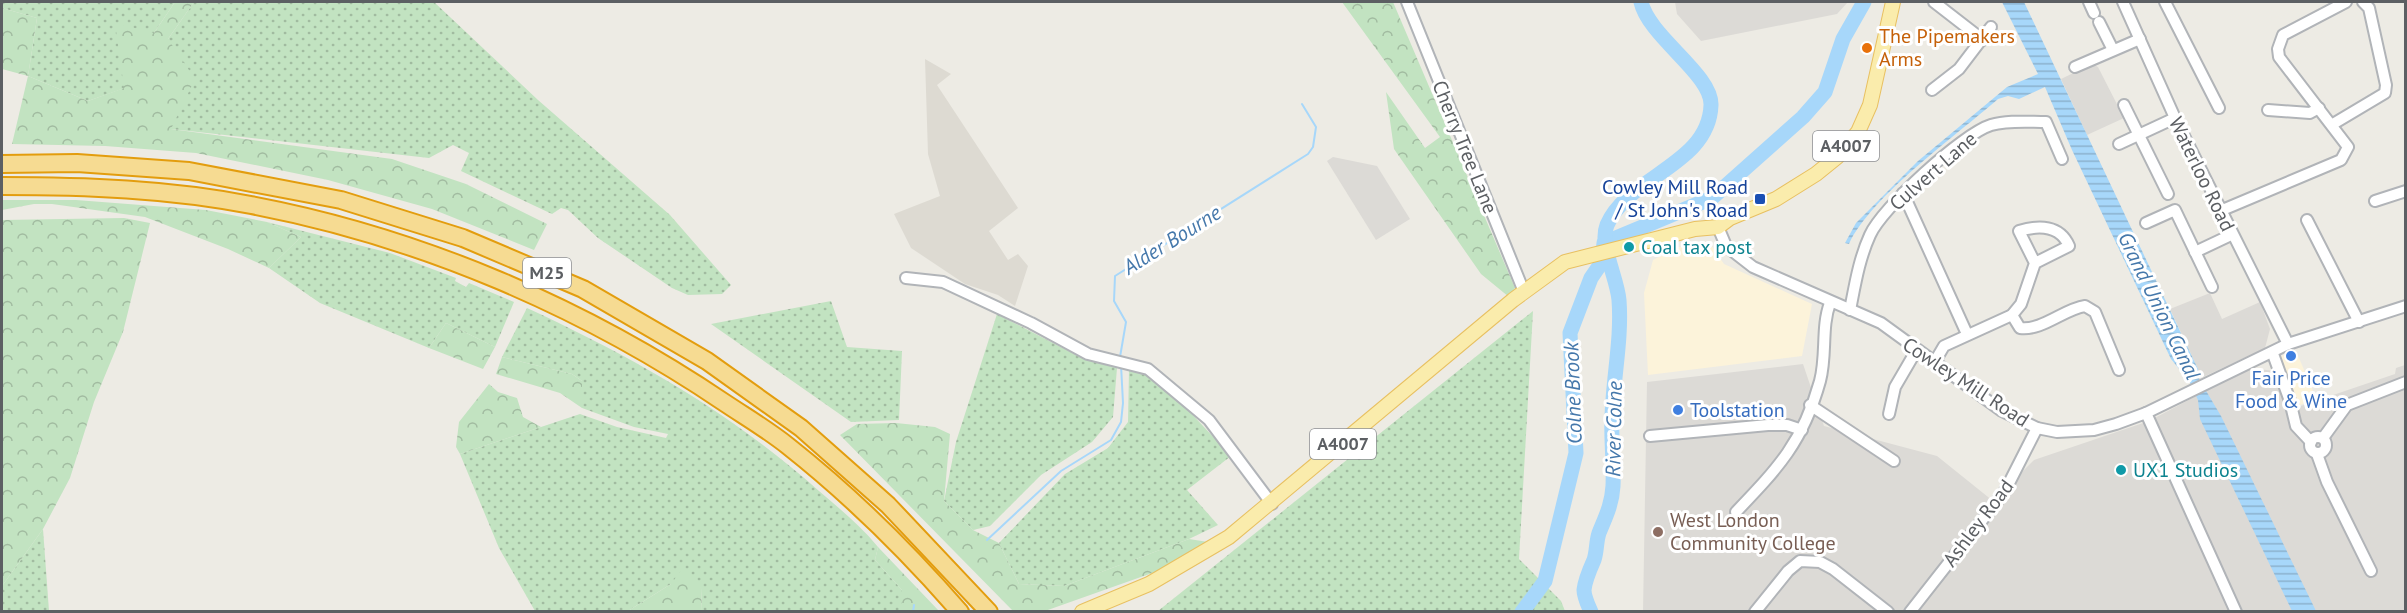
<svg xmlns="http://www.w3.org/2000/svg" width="2407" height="613" font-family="'PT Sans',sans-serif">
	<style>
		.commercial { fill: #fcf3da }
		.industrial { fill: #dcdad6 }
		.education { fill: #dddad2 }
		.grass { fill: url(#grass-dots) }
		.forest { fill: url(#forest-crowns) }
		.water { fill: url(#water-rules) }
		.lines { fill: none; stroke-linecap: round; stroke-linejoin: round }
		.stream { stroke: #a7d7fa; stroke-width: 2 }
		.river { stroke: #a7d7fa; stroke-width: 15 }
		.minor-casing { stroke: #b1b4b8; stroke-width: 14 }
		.major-casing { stroke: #e8c061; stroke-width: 16 }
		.highway-casing { stroke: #e39d0e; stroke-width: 20 }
		.minor { stroke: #fff; stroke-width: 10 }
		.major { stroke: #faecac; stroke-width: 14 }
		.highway { stroke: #f6db92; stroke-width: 16 }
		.food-dot { fill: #e8710a; stroke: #fff; stroke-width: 2 }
		.transit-dot { fill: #1a4fb4; stroke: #fff; stroke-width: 2 }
		.culture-dot { fill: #0f9aa8; stroke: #fff; stroke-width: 2 }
		.shop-dot { fill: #3f7fe0; stroke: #fff; stroke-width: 2 }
		.education-dot { fill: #8d6e63; stroke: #fff; stroke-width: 2 }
		.labels { text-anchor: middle; stroke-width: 6; stroke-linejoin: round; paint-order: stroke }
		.shield { fill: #fff; stroke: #8d8f92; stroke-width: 1.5 }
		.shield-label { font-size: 18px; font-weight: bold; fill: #5c5f63 }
		.food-label { font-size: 20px; fill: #c56008; stroke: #fff; text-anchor: start }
		.street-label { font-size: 20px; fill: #5c5f63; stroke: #fff }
		.transit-label { font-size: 20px; fill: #164399; stroke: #fff; text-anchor: end }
		.culture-label { font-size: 20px; fill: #0d838f; stroke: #fff; text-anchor: start }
		.shop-label { font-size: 20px; fill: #366cbe; stroke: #fff }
		.education-label { font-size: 20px; fill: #785e54; stroke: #fff; text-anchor: start }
		.water-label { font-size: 21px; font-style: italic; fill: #4578ab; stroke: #fff }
	</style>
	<defs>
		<pattern id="grass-dots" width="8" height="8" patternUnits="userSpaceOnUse" patternTransform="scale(1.5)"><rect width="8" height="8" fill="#c2e3c1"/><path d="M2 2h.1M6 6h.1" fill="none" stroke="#a1bba0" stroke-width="1.8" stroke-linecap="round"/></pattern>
		<pattern id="forest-crowns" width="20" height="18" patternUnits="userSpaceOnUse" patternTransform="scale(1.5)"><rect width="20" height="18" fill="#c2e3c1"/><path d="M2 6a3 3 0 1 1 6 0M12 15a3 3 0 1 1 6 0" fill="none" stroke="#a1bba0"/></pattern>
		<pattern id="water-rules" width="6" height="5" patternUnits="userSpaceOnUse" patternTransform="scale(1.5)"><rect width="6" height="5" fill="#a7d7fa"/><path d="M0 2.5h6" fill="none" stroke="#8bb2ce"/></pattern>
	</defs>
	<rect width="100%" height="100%" fill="#edebe4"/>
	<g class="commercial">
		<path d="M1711 245 1724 264 1812 304 1802 356 1648 375 1644 293 1653 260 1679 247Z"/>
		<path d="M2296 351 2317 400 2296 406 2278 357Z"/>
	</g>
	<g class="industrial">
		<path d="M1675 2H1848L1837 14 1701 41 1677 14Z"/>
		<path d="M2092 64 2098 67 2124 118 2087 135 2061 79Z"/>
		<path d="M1333 157 1377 166 1410 219 1376 240 1327 161Z"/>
		<path d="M2210 293 2222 319 2260 302 2270 329 2265 348 2199 379 2198 369 2170 309Z"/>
		<path d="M1803 364 1824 426 1937 456 1993 501 2034 460 2149 421 2249 368 2275 371 2289 410 2395 374 2396 368 2405 365V611L1643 612 1647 382Z"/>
	</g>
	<path class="education" d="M925 59 951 74 937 85 1018 208 989 231 1008 260 1018 254 1028 266 1015 306 998 295 965 284 911 248 894 214 940 196 928 154Z"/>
	<g class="grass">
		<path d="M2 2H175L154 33 125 88 88 101 28 76 37 18 2 8Z"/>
		<path d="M194 2H434L538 100 670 215 731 285 722 294 688 295 672 288 598 238 568 210 561 208 552 214 461 171 469 153 453 145 429 158 171 129 168 39Z"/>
		<path d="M267 222 390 253 456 278 455 281 466 287 469 283 514 302 495 347 446 323 429 348 320 303 269 268 301 237Z"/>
		<path d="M831 301 847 347 902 351 899 420 851 422 711 324Z"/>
		<path d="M527 308C633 357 732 413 819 491 840 509 861 526 878 547L875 560 902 590V611H702L701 588 671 584 628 611H535L499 548 460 454 580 414 617 427 666 438 668 434 634 427 582 408V381L572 374 502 357Z"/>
		<path d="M1533 311 1519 559 1561 601 1565 611H1158Z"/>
		<path d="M997 314 1078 356 1117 368 1113 417 1092 442 1041 475 990 526 973 530 944 501 956 442Z"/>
		<path d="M1129 370 1148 376 1189 411 1231 456 1187 490 1218 525 1189 539 1064 586 1019 584 999 543 1065 474 1108 448 1128 422Z"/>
		<path d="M43 529 49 611 2 612V586Z"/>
	</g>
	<g class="forest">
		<path d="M175 2H194L168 39 195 79 171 129 392 159 466 184 547 224 534 250 432 209 328 180 196 153 105 146 12 144 28 76 2 69V8L37 18 28 76 88 101 124 88 115 23 154 33Z"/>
		<path d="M1342 2H1393L1515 288 1509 297 1481 274 1394 149 1386 92 1425 148 1440 137Z"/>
		<path d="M2 200H76L206 210 267 222 301 237 269 268 228 249 145 217 52 204H34L2 210Z"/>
		<path d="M124 218 150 223 123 332 94 402 70 478 43 529 2 586V220Z"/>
		<path d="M446 323 495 347 483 369 429 348Z"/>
		<path d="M502 357 572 374 582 381V408L560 393 496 374Z"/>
		<path d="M489 384 498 392 517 398 523 417 541 427 460 454 456 447 459 422Z"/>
		<path d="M896 423 935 427 950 434 944 501 973 530 999 543 1019 584 1064 586 1189 539 1208 542 1155 572 1045 611H1013L840 435 857 424Z"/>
		<path d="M878 547 939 611H902V590L875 560Z"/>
		<path d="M682 569 701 588 702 611H628L671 584Z"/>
	</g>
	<path class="water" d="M2002 2H2024L2198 369 2199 379 2221 416 2316 611H2292L2200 419 2198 400 2189 381 2171 359 2072 150 2045 87 2019 99 2008 96 1998 99C1957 135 1871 196 1849 244L1845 243 1856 223 1918 161 2007 87 2038 74Z"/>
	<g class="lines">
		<g class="stream">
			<path d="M1120 357 1126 322 1114 301 1115 276 1308 154 1313 147 1316 127 1302 104"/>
			<path d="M987 540 1061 471 1111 440 1121 422 1123 403 1121 365"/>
			<path d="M913 612 914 605"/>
		</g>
		<g class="river">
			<path d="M1522 612 1545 581 1576 453 1570 333 1591 278 1602 262 1604 243 1712 198 1803 117 1825 92 1843 39 1864 2"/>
			<path d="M1591 612C1588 605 1584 597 1584 590 1585 580 1590 569 1594 560 1597 551 1596 542 1599 533 1606 516 1612 504 1613 486 1614 463 1611 440 1612 418 1613 378 1622 339 1619 300 1617 277 1599 245 1607 225 1628 176 1709 165 1711 105 1712 74 1649 37 1641 2"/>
		</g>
		<g class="minor-casing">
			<g id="minor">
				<path d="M1407 2 1524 292"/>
				<path d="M1934 2 1983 40"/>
				<path d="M2089 2 2094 13"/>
				<path d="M2123 2 2175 118 2288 344"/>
				<path d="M2165 2 2219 108"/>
				<path d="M2099 22 2113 50"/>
				<path d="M2075 67 2140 39"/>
				<path d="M1932 90 1959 69 1991 27"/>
				<path d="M2124 105 2168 194"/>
				<path d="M2268 110 2310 113 2319 108"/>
				<path d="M2333 124 2385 93 2386 85 2369 8 2363 2"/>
				<path d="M2119 144 2175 118"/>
				<path d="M1903 193 1967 334"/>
				<path d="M2375 201 2406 191"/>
				<path d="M2220 211 2341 160 2348 147 2279 57 2278 49 2283 35 2346 2"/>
				<path d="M2307 220 2359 322"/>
				<path d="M2146 223 2175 210 2212 287"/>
				<path d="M1718 227 1726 246 1753 267 1881 323 2002 411 2037 428 2057 432 2094 430 2116 424 2146 413 2288 344 2406 306"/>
				<path d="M2195 252 2231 235"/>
				<path d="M906 278 943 282 1031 323 1088 354 1148 369 1209 420 1272 504"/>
				<path d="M1850 310C1855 285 1859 259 1870 235 1882 208 1962 134 1991 125 2008 120 2028 122 2046 122L2062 159"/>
				<path d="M2012 315 2020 328C2042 331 2064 309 2085 306L2095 312 2119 370"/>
				<path d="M2273 354 2290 401 2296 426 2311 442"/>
				<path d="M1934 363 1944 346 2012 315 2021 304 2035 263 2019 231C2039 225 2060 225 2069 246L2035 263"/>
				<path d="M1810 405 1894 461"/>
				<path d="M2146 413 2236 612"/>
				<path d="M1889 414 1895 387 1916 351"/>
				<path d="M1650 436 1768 425H1787L1802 430"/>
				<circle cx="2318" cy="445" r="8"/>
				<path d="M2323 438 2347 405 2406 382"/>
				<path d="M2317 454 2327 482 2371 571"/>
				<path d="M1736 512C1778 468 1803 442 1820 381 1827 355 1821 327 1830 303"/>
				<path d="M1755 612 1788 571 1800 561 1820 562 1833 569 1888 612"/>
				<path d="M1910 612 2005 491 2037 428"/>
			</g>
		</g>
		<g class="major-casing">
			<path id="major" d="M1082 612 1149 584 1229 537 1513 300 1565 262 1695 229 1718 227 1730 218 1776 199 1816 174 1837 157 1858 132 1870 105 1893 2"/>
		</g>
		<g class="highway-casing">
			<g id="highway">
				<path d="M2 164 77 163 189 171 341 200 463 238 583 289 707 361 801 428 888 505 989 612"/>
				<path d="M2 186C85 186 169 189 251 205 420 237 583 307 725 403 746 417 768 430 788 446 850 495 908 552 960 612"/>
			</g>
		</g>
		<use href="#minor" class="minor"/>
		<use href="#major" class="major"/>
		<use href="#highway" class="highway"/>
	</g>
	<circle class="food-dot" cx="1867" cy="48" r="6"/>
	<rect class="transit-dot" x="1754" y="193" width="12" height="12" rx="3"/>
	<g class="culture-dot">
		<circle cx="1629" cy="247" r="6"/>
		<circle cx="2121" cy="470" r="6"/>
	</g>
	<g class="shop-dot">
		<circle cx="2291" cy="356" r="6"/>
		<circle cx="1678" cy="410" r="6"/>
	</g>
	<circle class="education-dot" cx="1658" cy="532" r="6"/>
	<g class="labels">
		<g class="shield">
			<rect x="1813" y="131" width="66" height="30" rx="4.5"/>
			<rect x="523" y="258" width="48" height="30" rx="4.5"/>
			<rect x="1310" y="429" width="66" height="30" rx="4.5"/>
		</g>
		<g class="shield-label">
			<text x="1846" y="152">A4007</text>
			<text x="547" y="279">M25</text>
			<text x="1343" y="450">A4007</text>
		</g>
		<g class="food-label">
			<text x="1879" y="43">The Pipemakers<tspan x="1879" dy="23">Arms</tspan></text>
		</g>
		<g class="street-label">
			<text transform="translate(1465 147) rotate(68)" y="7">Cherry Tree Lane</text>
			<text transform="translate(1933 171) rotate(-41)" y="7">Culvert Lane</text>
			<text transform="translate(2202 174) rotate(64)" y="7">Waterloo Road</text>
			<text transform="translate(1966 382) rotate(33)" y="7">Cowley Mill Road</text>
			<text transform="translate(1978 523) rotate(-53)" y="7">Ashley Road</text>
		</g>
		<g class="transit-label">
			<text x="1748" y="194">Cowley Mill Road<tspan x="1748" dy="23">/ St John's Road</tspan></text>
		</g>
		<g class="culture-label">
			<text x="1641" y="254">Coal tax post</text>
			<text x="2133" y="477">UX1 Studios</text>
		</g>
		<g class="shop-label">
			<text x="2291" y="385">Fair Price<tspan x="2291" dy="23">Food &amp; Wine</tspan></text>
			<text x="1690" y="417" text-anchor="start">Toolstation</text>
		</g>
		<g class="education-label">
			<text x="1670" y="527">West London<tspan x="1670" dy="23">Community College</tspan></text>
		</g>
		<g class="water-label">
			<text transform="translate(1172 240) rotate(-32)" y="7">Alder Bourne</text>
			<text transform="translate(2159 306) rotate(64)" y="7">Grand Union Canal</text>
			<text transform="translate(1573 393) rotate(-92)" y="7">Colne Brook</text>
			<text transform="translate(1614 429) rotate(-89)" y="7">River Colne</text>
		</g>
	</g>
	<rect width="2407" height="613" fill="none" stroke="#5c5f63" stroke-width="6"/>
</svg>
